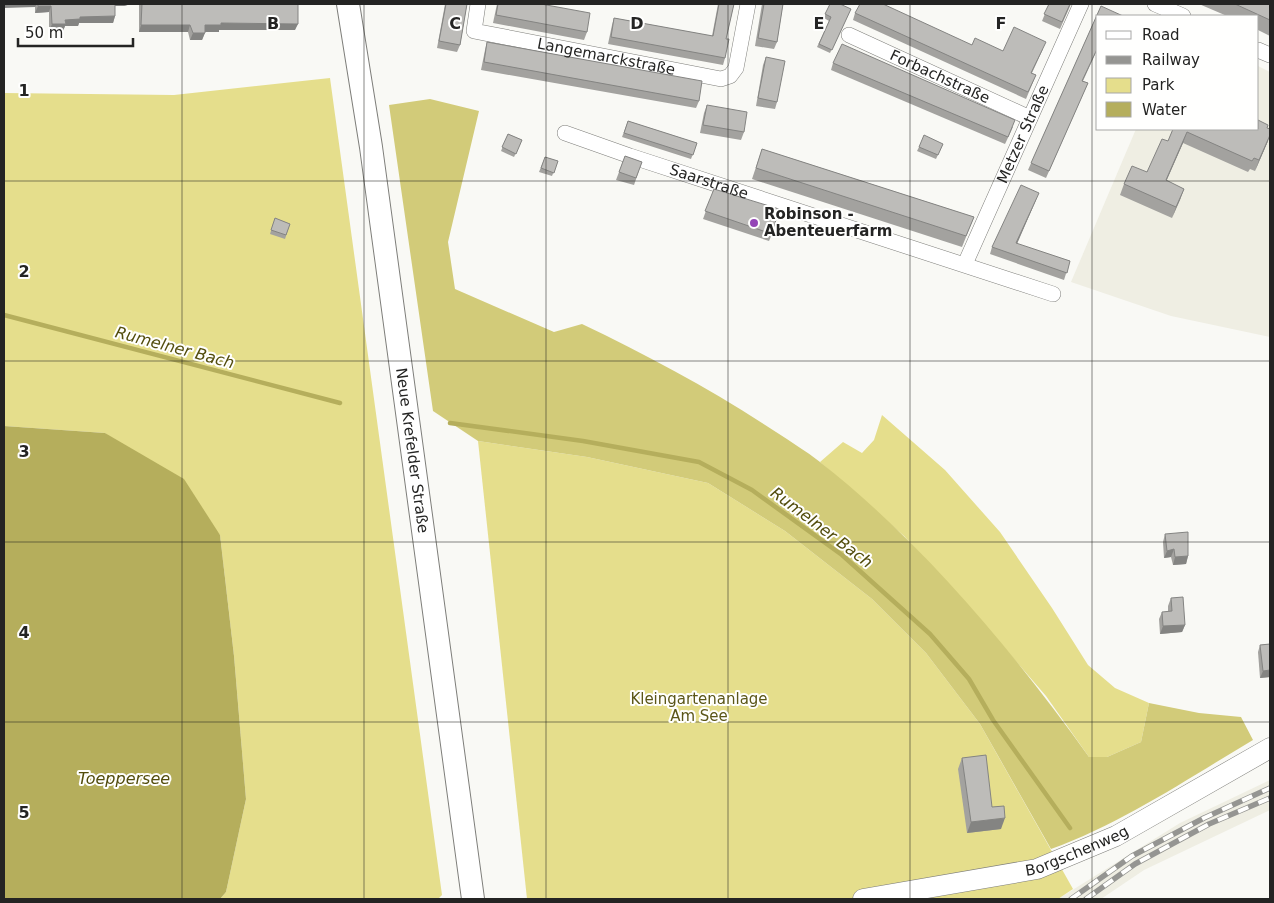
<svg xmlns="http://www.w3.org/2000/svg" width="1274" height="903" font-family="'DejaVu Sans',sans-serif">
	<style>
		.built { fill: #efeee3 }
		.green { fill: #e5de8c }
		.forest { fill: #d2cb79 }
		.water { fill: #b5ae5c }
		.lines { fill: none; stroke-linecap: round; stroke-linejoin: round }
		.stream { stroke: #b5ae5c; stroke-width: 4.5 }
		.minor-casing { stroke: #7e7e7a; stroke-width: 16 }
		.tertiary-casing { stroke: #7e7e7a; stroke-width: 21 }
		.secondary-casing { stroke: #7e7e7a; stroke-width: 24 }
		.minor { stroke: #fff; stroke-width: 15 }
		.tertiary { stroke: #fff; stroke-width: 20 }
		.secondary { stroke: #fff; stroke-width: 22 }
		.rail-casing { stroke: #959592; stroke-width: 5.5 }
		.rail { stroke: #fffffe; stroke-width: 4; stroke-dasharray: 11; stroke-linecap: butt }
		.wall { fill: #a3a29f }
		.shaded-wall { fill: #848482 }
		.building { fill: #bdbcb9; stroke: #848482 }
		.grid { fill: none; stroke: #242423; stroke-width: 1; stroke-opacity: 0.55 }
		.poi-dot { fill: #9445b6; stroke: #fffffe; stroke-width: 2 }
		.labels { text-anchor: middle; stroke-width: 4; stroke-linejoin: round; paint-order: stroke }
		.street-label { font-size: 15px; fill: #242423; stroke: #fffffe }
		.poi-label { font-size: 15px; font-weight: bold; fill: #242423; stroke: #fffffe; text-anchor: start }
		.park-label { font-size: 15px; fill: #5b5618; stroke: #fffffe }
		.water-label { font-size: 16px; font-style: italic; fill: #534d0d; stroke: #fffffe }
		.grid-label { font-size: 16px; text-anchor: middle; font-weight: bold; fill: #242423; stroke: #fffffe; stroke-width: 4; stroke-linejoin: round; paint-order: stroke }
	</style>
	<rect width="100%" height="100%" fill="#f9f9f5"/>
	<g class="built">
		<path d="M1258 66 1270 72V337L1171 316 1071 282 1136 129H1258Z"/>
		<path d="M1270 780V810L1144 870 1101 899H1058L1180 823Z"/>
	</g>
	<g class="green">
		<path d="M330 78 442 895 438 899H220L226 892 246 799 234 656 220 535 105 433 4 426V93L174 95Z"/>
		<path d="M882 415 945 470 1000 532 1052 608 1088 665 1115 688 1149 703 1141 742 1107 757H1089L1046 696 969 607 904 536 820 462 843 442 862 453 874 440Z"/>
		<path d="M478 441 587 457 708 483 785 531 872 599 926 653 980 724 1073 889 1058 899H527Z"/>
	</g>
	<path class="forest" d="M430 99 479 111 448 242 455 289 554 332 582 324C649 356 714 391 776 432 791 442 806 451 820 462 923 543 1013 651 1089 757H1107L1141 742 1149 703 1199 713 1241 717 1253 740C1187 779 1123 823 1051 849L980 724 926 653 872 599 785 531 708 483 587 457 478 441 433 411 389 105Z"/>
	<path class="water" d="M4 426 105 433 184 479 220 535 234 656 246 799 226 892 220 899H4Z"/>
	<g class="lines">
		<g class="stream">
			<path d="M4 315 340 403"/>
			<path d="M450 423 583 441 699 462 752 490 842 555 930 634 969 679 993 720 1070 828"/>
		</g>
		<g class="minor-casing">
			<g id="minor">
				<path id="s1" d="M478 4 474 31 721 79 730 76 736 68 748 4"/>
				<path d="M1155 4 1183 16"/>
				<path id="s2" d="M849 35 1030 118"/>
				<path d="M1258 50 1270 55"/>
				<path id="s3" d="M565 133 630 156 1053 294"/>
				<path id="s4" d="M965 264 1081 4"/>
			</g>
		</g>
		<g class="tertiary-casing">
			<g id="tertiary">
				<path id="s5" d="M863 899 1037 869 1116 836 1270 748"/>
			</g>
		</g>
		<g class="secondary-casing">
			<g id="secondary">
				<path id="s6" d="M348 4 371 147 473 899"/>
			</g>
		</g>
		<use href="#minor" class="minor"/>
		<use href="#tertiary" class="tertiary"/>
		<use href="#secondary" class="secondary"/>
		<g class="rail-casing">
			<g id="rail">
				<path d="M1071 899 1132 856 1204 818 1270 788"/>
				<path d="M1086 899 1135 864 1209 824 1270 798"/>
			</g>
		</g>
		<use href="#rail" class="rail"/>
	</g>
	<g class="wall">
		<path d="M4 4H131L124 6H115V16L113 23H79L78 26H65L63 31H49V12L35 13V7Z"/>
		<path d="M139 4H298L295 30H219V32H205L202 40H190L188 32H139Z"/>
		<path d="M445 4H467L460 45 457 52 437 48Z"/>
		<path d="M497 4H541L587 32 584 40 493 23Z"/>
		<path d="M718 4H734L726 39 725 58 723 65 608 44 612 25 614 18 712 36Z"/>
		<path d="M762 4H783L777 42 774 49 755 46Z"/>
		<path d="M830 4 851 9 830 53 817 47 829 21 824 18Z"/>
		<path d="M1049 4H1071L1060 29 1042 21Z"/>
		<path d="M1199 4H1270V36L1258 30V16H1227Z"/>
		<path d="M1101 6 1098 16V48L1083 81 1088 83 1046 178 1028 170Z"/>
		<path d="M855 13 972 45 1003 51 1043 49 1032 73 1036 75 1026 99 853 20Z"/>
		<path d="M487 42 699 101 696 108 481 70 485 50Z"/>
		<path d="M766 57 777 102 775 109 756 106 763 65Z"/>
		<path d="M833 63 1013 127 1005 144 831 70Z"/>
		<path d="M707 105 744 132 741 140 700 133 704 113Z"/>
		<path d="M628 121 697 143 691 159 622 137Z"/>
		<path d="M1267 128 1268 141 1255 171 1250 169 1248 172 1183 143 1166 181 1184 189 1172 218 1120 195 1124 184 1147 172 1168 141 1173 129Z"/>
		<path d="M508 134 522 140 514 157 501 151Z"/>
		<path d="M943 144 936 159 917 151 919 147Z"/>
		<path d="M762 149 974 217 962 247 752 179Z"/>
		<path d="M625 156 642 162 634 185 616 180Z"/>
		<path d="M545 157 558 161 552 176 539 172Z"/>
		<path d="M714 189 772 234 769 241 703 219Z"/>
		<path d="M1036 200 1017 244 1070 261 1064 280 990 254 992 247Z"/>
		<path d="M275 218 290 224 285 239 270 234Z"/>
		<path d="M1165 534 1188 556 1186 564 1173 565 1171 557 1164 558 1163 542Z"/>
		<path d="M1171 598 1185 625 1182 632 1160 634 1159 619 1162 612H1168V606Z"/>
		<path d="M1270 644V677L1260 678 1258 652 1260 645Z"/>
		<path d="M962 758 992 807 1001 829 967 833 958 769Z"/>
	</g>
	<g class="shaded-wall">
		<path d="M4 4H37L35 7 4 8Z"/>
		<path d="M113 4H131L124 6H112Z"/>
		<path d="M38 6H51L49 12 35 13Z"/>
		<path d="M115 16 113 23H79L78 26H65L63 31H49L52 24 65 20 80 17Z"/>
		<path d="M221 23 298 24 295 30H219V32H203L205 25Z"/>
		<path d="M141 25H190L188 32H139Z"/>
		<path d="M193 33H205L202 40H190Z"/>
		<path d="M1187 132 1183 143 1162 191 1166 180Z"/>
		<path d="M1270 135 1268 141 1255 171 1259 160Z"/>
		<path d="M1184 189 1180 200 1172 218 1176 207Z"/>
		<path d="M1039 193 1036 200 1014 250 1016 243Z"/>
		<path d="M1174 549 1171 557 1164 558 1167 551Z"/>
		<path d="M1188 556 1186 564 1173 565 1175 557Z"/>
		<path d="M1185 625 1182 632 1160 634 1163 626Z"/>
		<path d="M1270 670V677L1260 678 1263 671Z"/>
		<path d="M1005 818 1001 829 967 833 971 822Z"/>
	</g>
	<g class="building">
		<path d="M38 4H115V16L80 17V19L65 20 66 24H52L51 6H38Z"/>
		<path d="M142 4H298V24L221 23V25H205V33H193L190 25H141Z"/>
		<path d="M446 4H467L460 45 439 41Z"/>
		<path d="M498 4H541L590 13 587 32 496 15Z"/>
		<path d="M719 4H734L726 39H729L725 58 611 37 614 18 713 36Z"/>
		<path d="M764 4H783L777 42 758 38Z"/>
		<path d="M830 4H840L851 9 832 50 819 44 831 17 825 14Z"/>
		<path d="M860 4H883L972 45 975 38 1003 51 1014 27 1046 42 1031 73 1036 75 1028 92 855 13Z"/>
		<path d="M1049 4H1070L1062 22 1044 14Z"/>
		<path d="M1235 4H1270V20Z"/>
		<path d="M1101 6 1123 16H1098V47L1082 81 1088 83 1049 171 1031 163Z"/>
		<path d="M487 42 702 81 699 101 484 62Z"/>
		<path d="M842 44 1015 120 1008 137 833 63Z"/>
		<path d="M766 57 785 61 777 102 758 98Z"/>
		<path d="M707 105 747 112 744 132 703 125Z"/>
		<path d="M1258 120 1268 125 1267 128 1270 129V135L1259 160 1254 158 1252 161 1187 132 1166 180 1184 189 1176 207 1124 184 1132 166 1147 172 1162 139 1168 141 1173 129H1258Z"/>
		<path d="M628 121 697 143 693 155 624 133Z"/>
		<path d="M508 134 522 140 516 154 502 147Z"/>
		<path d="M924 135 943 144 938 155 919 147Z"/>
		<path d="M762 149 974 217 966 236 756 168Z"/>
		<path d="M625 156 642 162 636 178 619 172Z"/>
		<path d="M545 157 558 161 554 173 541 168Z"/>
		<path d="M1021 185 1039 193 1016 243 1070 261 1067 273 992 247Z"/>
		<path d="M714 189 779 209 772 234 705 211Z"/>
		<path d="M275 218 290 224 286 235 271 230Z"/>
		<path d="M1188 532V556L1175 557 1174 549 1167 551 1165 534Z"/>
		<path d="M1183 597 1185 625 1163 626 1162 612 1172 611 1171 598Z"/>
		<path d="M1270 644V670L1263 671 1260 645Z"/>
		<path d="M986 755 992 807 1004 806 1005 818 971 822 962 758Z"/>
	</g>
	<path class="grid" d="M182 4V899M364 4V899M546 4V899M728 4V899M910 4V899M1092 4V899M4 181H1270M4 361H1270M4 542H1270M4 722H1270"/>
	<circle class="poi-dot" cx="754" cy="223" r="5"/>
	<g class="labels">
		<g class="street-label">
			<text dy="5" stroke="none"><textPath href="#s1" startOffset="162">Langemarckstraße</textPath></text>
			<text dy="5" stroke="none"><textPath href="#s2" startOffset="100">Forbachstraße</textPath></text>
			<text dy="5" stroke="none"><textPath href="#s4" startOffset="142">Metzer Straße</textPath></text>
			<text dy="5" stroke="none"><textPath href="#s3" startOffset="152">Saarstraße</textPath></text>
			<text dy="5" stroke="none"><textPath href="#s6" startOffset="451">Neue Krefelder Straße</textPath></text>
			<text dy="5" stroke="none"><textPath href="#s5" startOffset="220">Borgschenweg</textPath></text>
		</g>
		<g class="poi-label">
			<text x="764" y="219">Robinson -<tspan x="764" dy="17">Abenteuerfarm</tspan></text>
		</g>
		<g class="park-label">
			<text x="699" y="704">Kleingartenanlage<tspan x="699" dy="17">Am See</tspan></text>
		</g>
		<g class="water-label">
			<text transform="translate(175 347) rotate(15)" y="6">Rumelner Bach</text>
			<text transform="translate(822 527) rotate(37)" y="6">Rumelner Bach</text>
			<text x="124" y="784">Toeppersee</text>
		</g>
	</g>
	<g class="grid-label">
		<text x="273" y="29">B</text>
		<text x="455" y="29">C</text>
		<text x="637" y="29">D</text>
		<text x="819" y="29">E</text>
		<text x="1001" y="29">F</text>
		<text x="24" y="96">1</text>
		<text x="24" y="277">2</text>
		<text x="24" y="457">3</text>
		<text x="24" y="638">4</text>
		<text x="24" y="818">5</text>
	</g>
	<rect width="1274" height="903" fill="none" stroke="#242423" stroke-width="10"/>
	<rect x="1096" y="15" width="162" height="115" fill="#fffffe" stroke="#a7a7a6"/>
	<rect x="1106" y="31" width="25" height="8" fill="#ffffff" stroke="#a7a7a6"/>
	<text x="1142" y="40" font-size="15" fill="#242423">Road</text>
	<rect x="1106" y="56" width="25" height="8" fill="#959592" stroke="#a7a7a6"/>
	<text x="1142" y="65" font-size="15" fill="#242423">Railway</text>
	<rect x="1106" y="78" width="25" height="15" fill="#e5de8c" stroke="#a7a7a6"/>
	<text x="1142" y="90" font-size="15" fill="#242423">Park</text>
	<rect x="1106" y="102" width="25" height="15" fill="#b5ae5c" stroke="#a7a7a6"/>
	<text x="1142" y="115" font-size="15" fill="#242423">Water</text>
	<path d="M18 38v8h115v-8" fill="none" stroke="#242423" stroke-width="2.5"/>
	<text x="25" y="38" font-size="15" fill="#242423" stroke="#fffffe" stroke-width="4" paint-order="stroke">50 m</text>
</svg>
